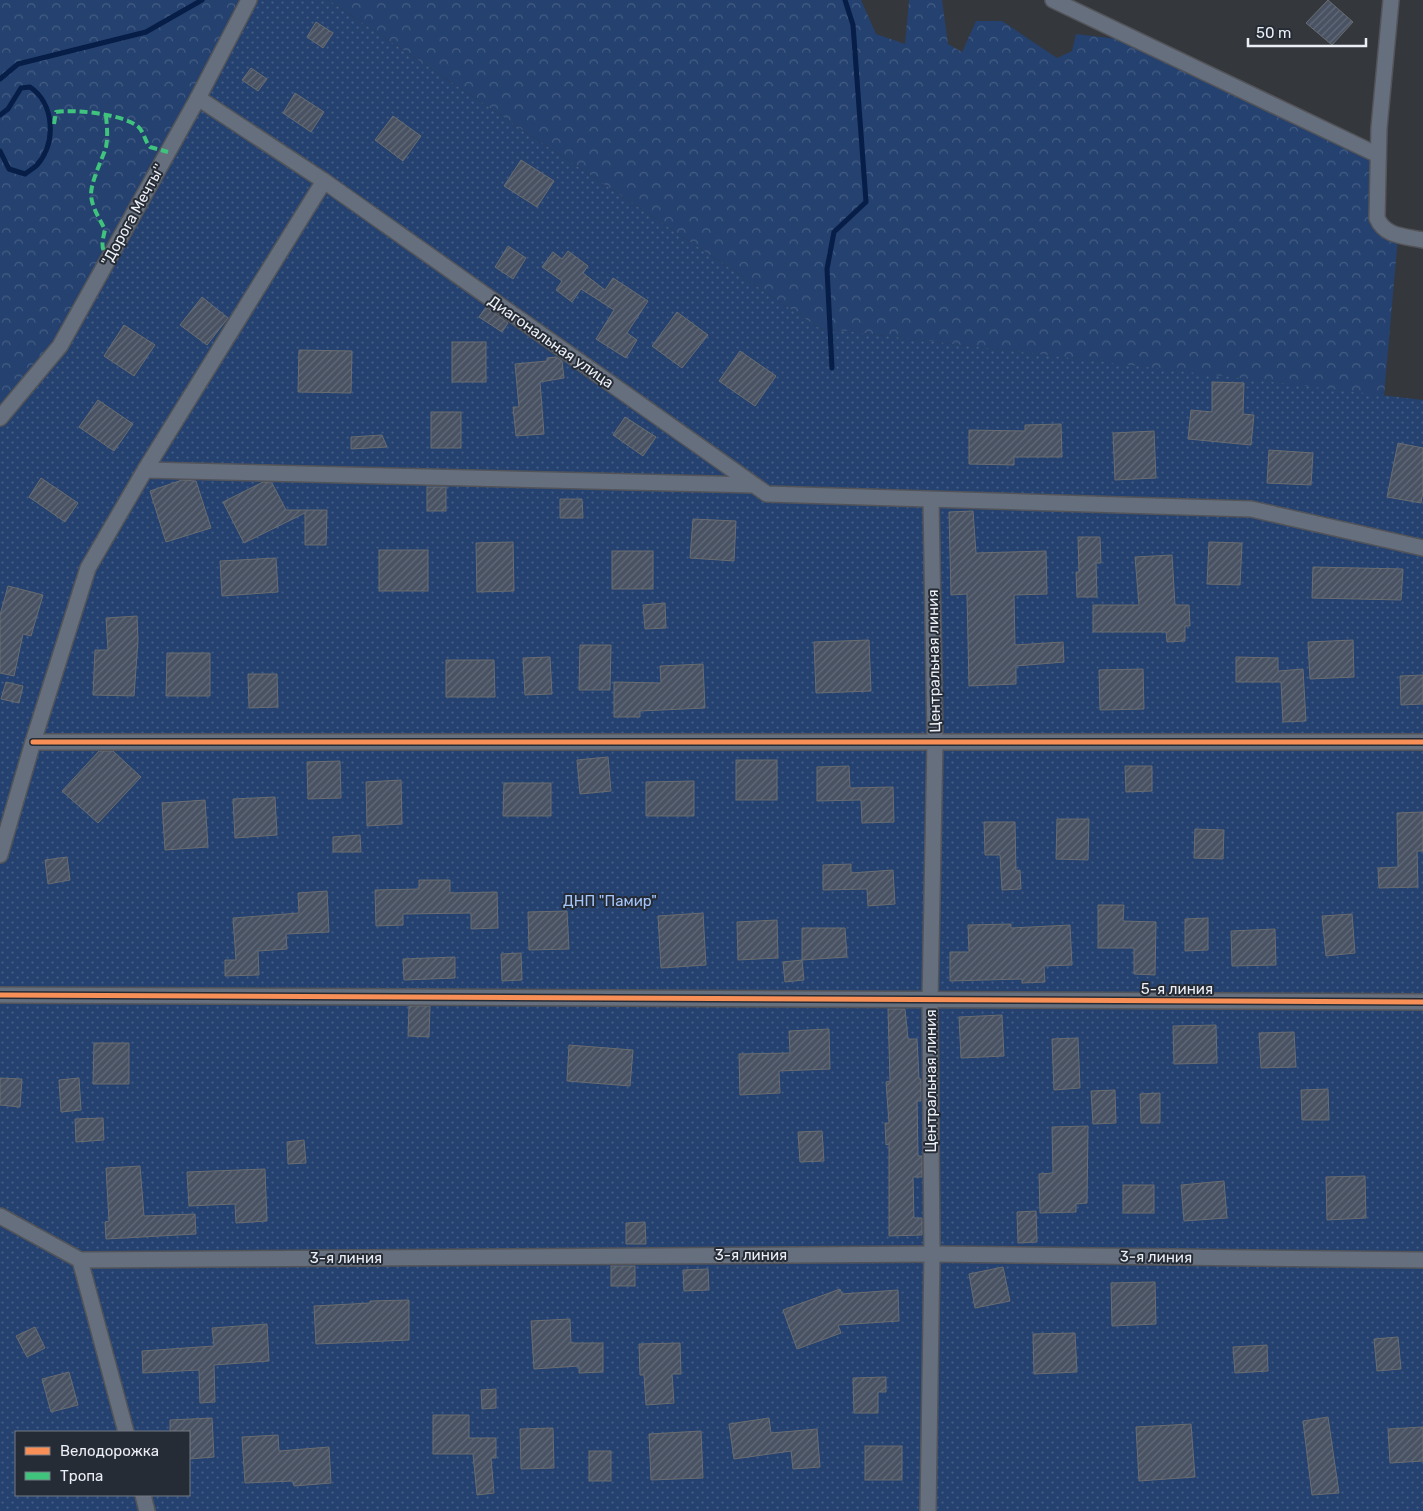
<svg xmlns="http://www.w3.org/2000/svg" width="1423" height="1511" font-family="Rubik,sans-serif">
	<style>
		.forest { fill: url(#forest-crowns) }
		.garden { fill: url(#garden-dots); fill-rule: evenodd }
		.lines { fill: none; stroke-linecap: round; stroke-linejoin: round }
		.stream { stroke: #061e48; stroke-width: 5 }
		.building { fill: url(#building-hatch); stroke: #696c70 }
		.street-casing { stroke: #525459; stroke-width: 18 }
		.street { stroke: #666f7d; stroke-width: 15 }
		.quiet { stroke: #40c37c; stroke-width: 4; stroke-dasharray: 8 4; stroke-linecap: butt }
		.cycleway-casing { stroke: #262c36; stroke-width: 8 }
		.cycleway { stroke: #f78f57; stroke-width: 5 }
		.labels { text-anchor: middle; stroke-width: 4; stroke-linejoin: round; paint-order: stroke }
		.street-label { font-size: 15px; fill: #ebeff5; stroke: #262c36 }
		.park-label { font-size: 15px; fill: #a2c5fc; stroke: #262c36 }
	</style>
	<defs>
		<pattern id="forest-crowns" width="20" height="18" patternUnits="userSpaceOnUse" patternTransform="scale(1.25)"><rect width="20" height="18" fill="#24416f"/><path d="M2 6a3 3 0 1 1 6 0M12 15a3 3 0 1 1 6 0" fill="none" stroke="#445d84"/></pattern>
		<pattern id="garden-dots" width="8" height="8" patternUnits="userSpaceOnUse" patternTransform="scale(1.25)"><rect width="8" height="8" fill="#24416f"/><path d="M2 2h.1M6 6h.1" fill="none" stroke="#445d84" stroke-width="1.8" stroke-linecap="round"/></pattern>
		<pattern id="building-hatch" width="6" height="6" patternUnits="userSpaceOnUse" patternTransform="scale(1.25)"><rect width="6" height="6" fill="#495262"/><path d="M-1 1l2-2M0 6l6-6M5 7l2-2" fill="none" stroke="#636b79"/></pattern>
	</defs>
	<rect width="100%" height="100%" fill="#34373c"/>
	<g class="forest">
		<path d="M0 0H249L60 346 0 418Z"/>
		<path d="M328 0H861L876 34 905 44 909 0H942L948 44 962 52 976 21H1002L1057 58 1072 51 1076 34 1143 42 1376 156 1377 218 1398 237 1384 396 819 328Z"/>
	</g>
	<path class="garden" d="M249 0H328L819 328 1423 400V1511H0V418L60 346ZM16 1432H189V1495H16Z"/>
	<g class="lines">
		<g class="stream">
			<path d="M0 79 18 64 146 32 202 0"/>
			<path d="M0 115 8 109 21 88 30 87C54 103 57 142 37 165 34 168 29 171 25 174L9 169 0 151"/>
			<path d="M832 368 827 269 834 232 866 202 853 25 845 0"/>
		</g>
	</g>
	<g class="building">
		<path d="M1328 0 1353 22 1332 45 1306 23Z"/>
		<path d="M316 22 333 33 323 48 307 37Z"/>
		<path d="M251 68 267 79 258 91 242 80Z"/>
		<path d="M295 93 324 112 311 132 283 113Z"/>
		<path d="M393 116 421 136 403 161 375 140Z"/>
		<path d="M521 160 554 181 537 207 504 186Z"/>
		<path d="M508 246 526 258 513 279 495 267Z"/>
		<path d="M568 251 588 266 583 273 605 290 613 278 648 301 627 333 637 340 626 358 596 339 614 310 581 289 572 302 556 290 562 281 542 267 553 252 562 259Z"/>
		<path d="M202 297 228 318 207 345 180 325Z"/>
		<path d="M486 307 508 323 502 332 479 317Z"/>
		<path d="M677 312 708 335 682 368 652 346Z"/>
		<path d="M124 325 155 345 134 376 104 356Z"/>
		<rect x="452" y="342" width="34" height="40"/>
		<path d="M299 350 352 351 351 393 298 392Z"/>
		<path d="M740 351 776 376 755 406 719 381Z"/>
		<path d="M556 357 562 361 564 378 540 382 544 434 516 436 513 407H519L515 364 547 361V358Z"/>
		<path d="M1212 382 1244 383 1243 414 1254 415 1251 445 1188 439 1191 410 1212 412Z"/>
		<path d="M98 400 133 424 114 451 79 427Z"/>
		<rect x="431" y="412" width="30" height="36"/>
		<path d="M625 417 656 437 643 456 613 435Z"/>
		<path d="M1061 424 1062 457H1014V465L969 464V430L1025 431V425Z"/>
		<path d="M1154 431 1156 478 1115 480 1113 433Z"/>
		<path d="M382 435 387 447 351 449V437Z"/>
		<path d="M1398 443 1423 448V492L1421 503 1387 497Z"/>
		<path d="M1269 450 1313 453 1311 485 1267 483Z"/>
		<path d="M41 478 78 503 65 522 29 497Z"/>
		<path d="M182 480 196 481 211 528 166 542 150 491Z"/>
		<path d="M263 482 272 483 286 510H327L326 545H305V513L244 543 223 502Z"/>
		<rect x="427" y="487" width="19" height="24"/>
		<path d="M560 499H582L583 518H560Z"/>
		<path d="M973 511 976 553 1046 551 1047 594 1014 595 1015 645 1063 642 1064 662 1016 666V684L969 686 967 594 951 595 949 512Z"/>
		<path d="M693 519 736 521 734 561 690 558Z"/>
		<path d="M1078 537H1100L1101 563H1096L1097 597H1077L1076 572H1079Z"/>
		<path d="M513 542 514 591 477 592 476 543Z"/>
		<path d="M1209 542 1242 543 1240 585 1207 584Z"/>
		<rect x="379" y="550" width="49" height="41"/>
		<rect x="612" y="551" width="41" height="38"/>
		<path d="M1172 555 1175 605H1189L1190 626H1185V641L1167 642 1166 632H1093V605H1139L1135 557Z"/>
		<path d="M276 558 278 592 222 596 220 561Z"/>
		<path d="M1313 567 1403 569 1401 600 1312 598Z"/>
		<path d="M8 586 43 595 31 636 23 634 14 676 0 673V615Z"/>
		<path d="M665 603 666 628 645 629 643 605Z"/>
		<path d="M137 616 138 640 134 696 93 695 95 650H108L106 618Z"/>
		<path d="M869 640 871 691 816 693 814 642Z"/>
		<path d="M1353 640 1354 677 1310 679 1308 642Z"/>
		<path d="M580 645H611L610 690H579Z"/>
		<path d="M167 653H210V696H166Z"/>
		<path d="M550 657 552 694 525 695 523 658Z"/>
		<path d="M1236 657 1278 658V671L1303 669 1306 721 1283 722 1281 682H1236Z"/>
		<path d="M446 660H494L495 697H446Z"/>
		<path d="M703 664 705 708 640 711V717H614V682L661 683 660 666Z"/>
		<path d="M1143 669 1144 709 1100 710 1099 670Z"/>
		<path d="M248 674H277L278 707 249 708Z"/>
		<path d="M1423 675V704L1401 705 1400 676Z"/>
		<path d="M6 682 23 686 19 703 1 699Z"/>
		<path d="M99 751H113L141 777 98 823 62 791Z"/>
		<path d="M608 757 611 791 580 794 577 760Z"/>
		<rect x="736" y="760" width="41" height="40"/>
		<path d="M340 761 341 798 308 799 307 762Z"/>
		<path d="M849 766 850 788 893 787 894 822 862 823 861 800 817 801V767Z"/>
		<path d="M1125 766H1152V791L1126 792Z"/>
		<path d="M401 780 402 824 367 826 366 782Z"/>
		<path d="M694 781V816H646V782Z"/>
		<path d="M504 783H551V816H503Z"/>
		<path d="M275 797 277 835 235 838 233 799Z"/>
		<path d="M205 800 208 847 165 850 162 803Z"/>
		<path d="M1423 812V851H1417L1418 887 1379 888 1378 868 1398 867 1397 813Z"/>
		<path d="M1057 819H1089L1088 860 1056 859Z"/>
		<path d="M984 822H1015L1016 871 1020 870 1021 889 1002 890 1000 855H985Z"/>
		<path d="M1195 829 1224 830 1223 859 1194 858Z"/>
		<path d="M360 835 361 852H333V837Z"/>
		<path d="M67 857 70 880 48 884 45 860Z"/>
		<path d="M851 864V873L893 870 895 904 868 906 867 889 823 890V865Z"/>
		<path d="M419 880H450V893L497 892 498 928 471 929V913L403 914V925L376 926 375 890 419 889Z"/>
		<path d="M327 891 329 932 286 934 287 949 258 951 259 975 225 976V960H236L233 918 299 913 298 893Z"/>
		<path d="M1098 905H1124L1123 921 1156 922 1155 975 1134 974V948H1098Z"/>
		<path d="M567 911 569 949 529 950 528 912Z"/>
		<path d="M703 913 706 965 661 968 658 916Z"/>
		<path d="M1352 914 1355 953 1326 956 1322 916Z"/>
		<path d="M1208 918V950L1185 951V919Z"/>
		<path d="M777 920 778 958 738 960 737 922Z"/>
		<path d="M1011 924V928L1070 925 1072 965 1044 966 1045 982 1022 983V979L950 981V952H969L968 925Z"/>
		<path d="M802 928H845L847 957 802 960Z"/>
		<path d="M1275 929 1276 965 1232 966 1231 931Z"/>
		<path d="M521 953 522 980 502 981 501 954Z"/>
		<path d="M455 957V978L404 980 403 959Z"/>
		<path d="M802 960 804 980 785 982 783 962Z"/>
		<path d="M409 1006H430L429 1037 408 1036Z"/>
		<path d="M888 1009H905L908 1039H917L919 1079H921V1101H917L918 1156H922V1177H913L914 1218H922V1235L889 1236V1144L886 1145 885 1123H889L886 1082 890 1081Z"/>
		<path d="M1002 1015 1004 1056 961 1058 959 1017Z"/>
		<path d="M1216 1025 1217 1063 1174 1064 1173 1026Z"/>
		<path d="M829 1029 830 1069 779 1071 780 1093 740 1095 739 1054 790 1053 789 1031Z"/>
		<path d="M1294 1032 1296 1067 1261 1068 1259 1033Z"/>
		<path d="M1078 1038 1080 1088 1054 1090 1052 1039Z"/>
		<path d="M94 1043H129V1084H93Z"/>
		<path d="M569 1045 633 1050 630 1086 567 1081Z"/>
		<path d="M0 1078 22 1079 20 1107 0 1105Z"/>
		<path d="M79 1078 81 1110 61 1112 59 1080Z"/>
		<path d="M1328 1089 1329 1120H1302L1301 1090Z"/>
		<path d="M1115 1090 1116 1123 1093 1124 1091 1091Z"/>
		<path d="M1160 1093V1123H1141L1140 1094Z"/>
		<path d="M103 1118 104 1140 76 1142 75 1119Z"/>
		<path d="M1088 1126 1087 1203 1076 1204V1212L1040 1213 1039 1174 1053 1173 1052 1127Z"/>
		<path d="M822 1131 824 1161 800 1162 798 1132Z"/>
		<path d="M304 1140 306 1163 288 1164 287 1142Z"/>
		<path d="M140 1166 144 1216 195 1214 196 1234 106 1239 105 1222 109 1221 106 1168Z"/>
		<path d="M265 1169 267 1221 236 1223 235 1204 189 1206 187 1172Z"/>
		<path d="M1365 1176 1366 1218 1327 1220 1326 1177Z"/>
		<path d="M1224 1181 1227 1218 1184 1221 1181 1185Z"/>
		<rect x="1123" y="1185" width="31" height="28"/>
		<path d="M1036 1211 1037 1242 1018 1243 1017 1212Z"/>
		<path d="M645 1222 646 1244H626V1223Z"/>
		<rect x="611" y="1266" width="24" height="20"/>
		<path d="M1003 1267 1010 1301 975 1308 969 1274Z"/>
		<path d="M708 1269 709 1290 684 1291 683 1270Z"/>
		<path d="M1155 1282 1156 1324 1112 1326 1111 1283Z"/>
		<path d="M840 1289 842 1294 898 1290 899 1321 838 1325 841 1333 797 1349 783 1310Z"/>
		<path d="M409 1300V1340L316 1344 314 1306 370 1303V1301Z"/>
		<path d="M570 1319 571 1343H603V1372L579 1373V1366L534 1369 531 1321Z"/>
		<path d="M267 1324 269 1361 214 1365 215 1402 200 1403 199 1370 143 1373 142 1351 214 1346 212 1328Z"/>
		<path d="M35 1327 45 1348 27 1357 16 1336Z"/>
		<path d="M1075 1333 1077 1372 1034 1374 1033 1334Z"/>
		<path d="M1398 1337 1401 1369 1377 1371 1374 1339Z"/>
		<path d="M680 1343 681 1374H672L674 1403 646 1405 644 1375H640L639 1344Z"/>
		<path d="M1267 1345 1268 1371 1235 1373 1233 1347Z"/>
		<path d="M69 1372 78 1405 51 1412 42 1379Z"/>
		<path d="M886 1377V1392H878V1413H854L853 1378Z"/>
		<path d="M496 1389V1408L482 1409 481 1390Z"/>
		<path d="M433 1415H469V1438H496V1458H491L494 1493 477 1495 473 1454H433Z"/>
		<path d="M1328 1417 1339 1493 1312 1495 1303 1421Z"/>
		<path d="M212 1418 214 1457 189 1459V1432H170V1420Z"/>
		<path d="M769 1418 771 1433 817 1429 820 1467 793 1469 791 1451 734 1459 729 1424Z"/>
		<path d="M1191 1424 1195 1477 1139 1481 1136 1427Z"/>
		<path d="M1423 1427V1461L1390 1463 1388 1429Z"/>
		<path d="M553 1428 554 1468 521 1469 520 1429Z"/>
		<path d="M701 1431 703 1478 651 1480 649 1434Z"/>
		<path d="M278 1435 279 1451 329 1447 331 1483 294 1486 293 1481 245 1483 242 1437Z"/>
		<rect x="865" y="1446" width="37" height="34"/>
		<rect x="589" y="1451" width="22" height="30"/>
	</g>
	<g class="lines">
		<g class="street-casing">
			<g id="street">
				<path d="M1053 0 1378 155"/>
				<path d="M1391 0 1379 128 1377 218C1385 237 1405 236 1423 240"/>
				<path d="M198 98 324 181 767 494 1251 509 1423 548"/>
				<path d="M0 418 60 346 198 98 249 0"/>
				<path d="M145 470 754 485"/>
				<path d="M33 742H1423"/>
				<path d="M0 855 33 742 88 568 145 470 324 181"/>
				<path d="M0 995 1423 1002"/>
				<path d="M0 1216 80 1260 126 1432"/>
				<path d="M80 1260 932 1254 1423 1260"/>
				<path d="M143 1495 147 1511"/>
				<path d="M928 1511 932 1254 930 1001 935 741 931 500"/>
			</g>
		</g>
		<use href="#street" class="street"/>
		<g class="quiet">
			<path d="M106 116C107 126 108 137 106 147 102 160 91 181 91 195 92 208 100 219 105 230 102 242 100 249 109 258"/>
			<path d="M54 124 56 112C75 109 119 114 136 125 144 130 144 140 150 147L168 152"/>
		</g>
		<g class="cycleway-casing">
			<g id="cycleway">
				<path d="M33 742H1423"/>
				<path d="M0 995 1423 1002"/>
			</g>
		</g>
		<use href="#cycleway" class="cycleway"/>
	</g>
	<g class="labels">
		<g class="street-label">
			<text transform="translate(133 215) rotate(-61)" y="5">"Дорога Мечты''</text>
			<text transform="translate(551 342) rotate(35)" y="5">Диагональная улица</text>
			<text transform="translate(934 661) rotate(-91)" y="5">Центральная линия</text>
			<text x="1177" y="994">5-я линия</text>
			<text transform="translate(931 1081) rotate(-90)" y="5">Центральная линия</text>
			<text x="751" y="1260">3-я линия</text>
			<text transform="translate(1156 1257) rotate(1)" y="5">3-я линия</text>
			<text x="346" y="1263">3-я линия</text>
		</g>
		<g class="park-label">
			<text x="610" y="906">ДНП "Памир"</text>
		</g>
	</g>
	<rect x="15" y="1431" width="175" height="65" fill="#262c36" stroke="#757a82"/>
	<rect x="25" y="1447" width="25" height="8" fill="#f78f57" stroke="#757a82"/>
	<text x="60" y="1456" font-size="15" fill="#ebeff5">Велодорожка</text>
	<rect x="25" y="1472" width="25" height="8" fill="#40c37c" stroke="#757a82"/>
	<text x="60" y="1481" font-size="15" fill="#ebeff5">Тропа</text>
	<path d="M1248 38v8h118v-8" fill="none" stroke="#ebeff5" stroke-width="2.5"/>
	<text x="1256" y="38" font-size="15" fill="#ebeff5" stroke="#262c36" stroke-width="4" paint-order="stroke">50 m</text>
</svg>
